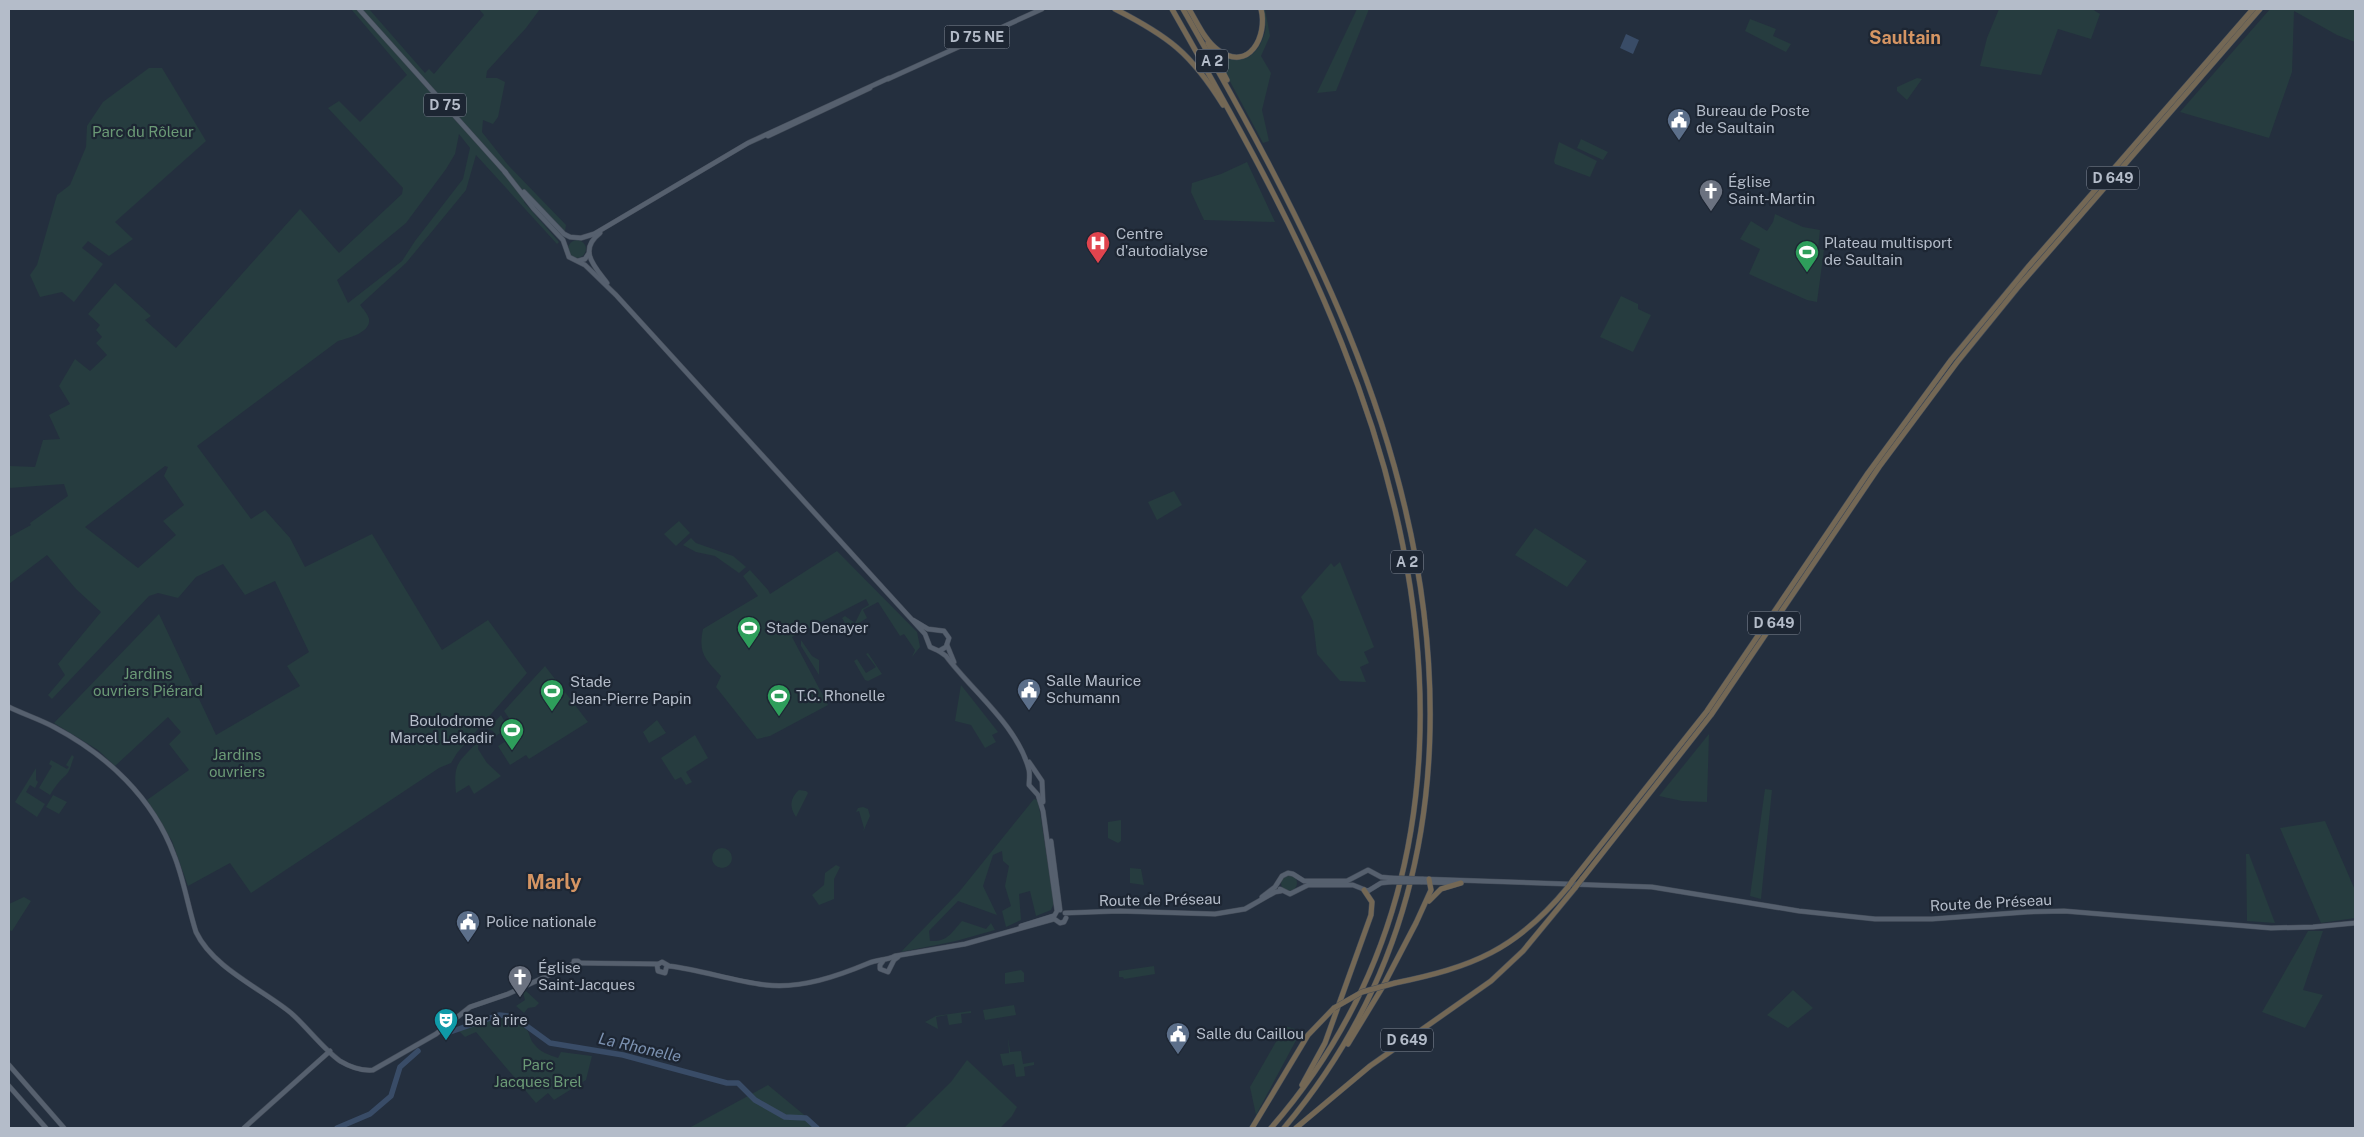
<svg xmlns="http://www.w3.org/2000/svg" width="2364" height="1137" font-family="'Public Sans',sans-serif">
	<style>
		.green { fill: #263c3f; fill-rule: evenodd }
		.water { fill: #394c67 }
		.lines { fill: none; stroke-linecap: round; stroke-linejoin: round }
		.river { stroke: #394c67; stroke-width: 5.5 }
		.major-casing { stroke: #414a57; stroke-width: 5.5 }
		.highway-casing { stroke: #434c59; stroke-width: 6 }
		.major { stroke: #56606e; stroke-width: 4.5 }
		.highway { stroke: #746855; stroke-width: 5 }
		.major-bridge-casing { stroke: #414a57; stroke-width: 5.5; stroke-linecap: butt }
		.highway-bridge-casing { stroke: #434c59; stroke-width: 6; stroke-linecap: butt }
		.major-bridge { stroke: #56606e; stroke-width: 4.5 }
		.highway-bridge { stroke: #746855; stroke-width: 5 }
		.labels { text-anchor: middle; stroke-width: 4.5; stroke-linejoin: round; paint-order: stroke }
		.shield { fill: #1d2633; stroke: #878f9c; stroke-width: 1 }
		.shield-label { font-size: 14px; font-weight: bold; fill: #b4bcc9 }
		.poi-label { font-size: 15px; fill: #b4bcc9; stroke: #1d2633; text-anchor: start }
		.park-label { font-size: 15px; fill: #6b9a76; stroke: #1d2633 }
		.street-label { font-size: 15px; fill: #b4bcc9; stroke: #1d2633 }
		.water-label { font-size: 16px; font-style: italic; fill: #7c92b1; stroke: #1d2633 }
		.quarter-label { font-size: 18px; font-weight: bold; fill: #d59563; stroke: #1d2633 }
		.district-label { font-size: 20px; font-weight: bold; fill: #d59563; stroke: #1d2633 }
	</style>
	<rect width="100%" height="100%" fill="#242f3e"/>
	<g class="green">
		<path d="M351 9H369L425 73 429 69 434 74 484 15 479 9H540L526 28 487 71 486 78H497L505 82 498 117 493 124 483 120 482 132 508 165 566 225 565 231 531 196 524 202 559 242 557 244 476 155 466 190 406 263 360 305C363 309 368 314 369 319 371 333 347 338 338 341L197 446 251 519 265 510 290 538 305 567 372 534 442 650 488 620 527 673 457 753 451 763 439 768 251 893 230 863 188 886 172 841 147 800 189 770 169 744 181 732 168 717 115 766 98 750 54 723 159 614 216 735 300 686 287 666 309 652 275 581 245 595 223 564 196 577 178 598 158 593 149 596 52 699 48 695 65 675 58 664 101 612 76 589 47 555 9 584V537L31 525 30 523 68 496 64 484 9 488 10 466 35 467 43 440 60 439 49 415 70 404 59 386 75 359 90 371 107 355 96 343 102 337 96 330 100 325 88 314 115 283 151 316 145 320 176 348 300 209 339 253 402 194 403 188 328 108 339 101 360 122 407 75ZM459 134 470 148 463 179 415 241 402 261 348 303 337 280 406 223 446 169 455 154ZM165 466 168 467 164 476 184 505 163 521 176 535 138 568 85 527Z"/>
		<path d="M1262 9H1265L1270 36 1261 56 1271 73 1262 110 1269 141 1263 143 1218 59 1220 56C1243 63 1257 59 1265 32 1267 26 1263 16 1262 9Z"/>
		<path d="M1357 9H1369L1336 91 1317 93Z"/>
		<path d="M1999 9H2092L2100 14 2091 39 2058 29 2041 75 1980 66 1987 38Z"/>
		<path d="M2270 9H2355V42L2337 35 2294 11 2292 72 2269 138 2180 112Z"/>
		<path d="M1750 19 1776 29 1773 36 1791 44 1786 52 1745 31Z"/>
		<path d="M149 68H162L206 141 115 222 133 239 109 256 88 241 82 248 103 264 74 302 62 292 40 297 30 275 37 265 57 195 70 185 86 147 87 126 103 102Z"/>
		<path d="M1917 78 1922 79 1907 100 1897 91V87Z"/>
		<path d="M1581 139 1608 152 1603 160 1577 148Z"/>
		<path d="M1559 142 1597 161 1590 177 1555 164 1554 161Z"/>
		<path d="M1247 162 1275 222 1204 220 1191 192 1192 183 1221 174Z"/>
		<path d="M1775 214 1803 227 1820 230 1818 249 1824 250 1817 302 1807 300 1749 274 1760 249 1740 239 1751 221 1767 231 1773 222Z"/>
		<circle cx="577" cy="249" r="9"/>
		<path d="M1621 296 1638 304V309L1651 315 1633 352 1600 337Z"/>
		<path d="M1174 491 1182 505 1157 520 1148 502Z"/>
		<path d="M679 521 690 533 676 546 664 534Z"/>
		<path d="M1535 528 1587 561 1567 587 1515 555Z"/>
		<path d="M691 538 696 543 733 556 746 567 739 573 715 556 696 552 683 545Z"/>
		<path d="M837 551 917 632 920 647 912 657 915 650 904 634 900 636 878 602 863 610 867 618 857 624 859 628 850 632 842 618 845 616 855 623 862 609 869 605 866 599 792 637 828 705 770 736 757 739 716 687 721 676C705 659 698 653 703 629L758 596 743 576 750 570 768 590 770 594Z"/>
		<path d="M1340 562 1374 647 1364 652 1369 663 1360 667 1366 682 1340 681 1317 654 1313 621 1301 597 1331 563 1334 567Z"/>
		<path d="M801 640 812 656 819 660V675L801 646Z"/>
		<path d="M868 653 882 674 868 681 865 680 854 661 857 659 866 673 876 667 866 654Z"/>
		<path d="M545 666 588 722 529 759 526 755 510 765 498 746 514 736 508 727 496 736 493 731 488 729 501 715 506 724 511 721 504 711Z"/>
		<path d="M961 685 998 732 992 735 996 742 985 748 971 725 955 721Z"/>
		<path d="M657 720 666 733 649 743 643 732Z"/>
		<path d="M1709 734 1707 802 1682 801 1659 796Z"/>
		<path d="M695 735 708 758 686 772 692 782 686 785 681 777 675 780 661 758Z"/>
		<path d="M479 740 478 749 487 763 501 776 474 794 469 785 456 793C453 761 459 763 479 740Z"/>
		<path d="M72 755 74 757C71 763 71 770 66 775 59 781 55 787 50 795L39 788 52 766 49 764 51 760 67 769 69 767 66 765Z"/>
		<path d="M36 768V780L38 782 35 788 30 785 26 792 45 804 37 817 15 802Z"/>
		<path d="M1765 789 1772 790 1761 899 1750 896Z"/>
		<path d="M799 790 806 791 808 793 796 817C789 807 790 798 799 790Z"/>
		<path d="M53 795 67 802 59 814 46 807Z"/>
		<path d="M1034 799 1038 800 1054 903 1051 910 1036 916 1030 891 1019 894 1021 920 1006 927 1002 911 1011 906 1005 886 1009 866 1003 861 1002 851 993 855 983 886 997 915 958 901 929 931 930 941C948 942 951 933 962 921L986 929 991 923 995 930 956 941 901 952 959 892Z"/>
		<path d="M863 807 868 809 870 816 863 832 864 828 859 811 856 812 858 808Z"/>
		<path d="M1121 820V841L1118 843 1108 838V822Z"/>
		<path d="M2325 821 2355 890V918L2321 923 2280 828Z"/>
		<circle cx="722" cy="858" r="10"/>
		<path d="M2246 854H2249L2275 923 2247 921Z"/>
		<path d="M836 865 840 867 834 879V899L819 905 812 895 824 885 825 873Z"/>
		<path d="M1130 868 1141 869 1144 885 1130 883Z"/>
		<circle cx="1289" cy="883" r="8"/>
		<path d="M24 897 31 901 12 931 9 930V904Z"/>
		<path d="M2308 931H2323L2303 990 2323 995 2305 1028 2262 1012Z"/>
		<path d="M1154 966 1155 974 1124 979 1123 977H1119V971Z"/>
		<path d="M1021 970 1024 973V982L1005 984V973Z"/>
		<path d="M1793 990 1813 1008 1788 1028 1767 1015Z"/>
		<path d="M526 991 539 1003 535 1007 528 1008 524 1013 516 1006 525 1000 523 993Z"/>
		<path d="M1014 1005 1016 1015 985 1020 983 1010Z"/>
		<path d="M971 1011V1013L961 1014 962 1023 949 1025 947 1015 936 1017 938 1029 925 1022 936 1016Z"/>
		<path d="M498 1017C508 1017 520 1021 527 1030 530 1034 530 1040 534 1044 540 1052 549 1055 558 1058L561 1052 592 1056 586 1080 554 1100 548 1093 536 1103 476 1032 465 1037 458 1030Z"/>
		<path d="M1285 1026 1301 1031 1256 1115 1250 1087Z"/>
		<path d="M1008 1037 1010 1052 1021 1051 1023 1064 1034 1062V1065L1024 1067 1025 1076 1016 1077 1014 1064 1003 1066 1000 1054 1009 1053Z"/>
		<path d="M967 1060 1017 1107 1012 1116 1000 1128H904L951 1082Z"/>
		<path d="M768 1085 820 1128H689Z"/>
	</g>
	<path class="water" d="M1626 34 1639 40 1633 54 1620 48Z"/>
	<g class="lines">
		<g class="river">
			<path d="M450 1032 499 1015 508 1016 517 1019 550 1043 623 1055 727 1083H738L755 1100 785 1117 806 1118 817 1128"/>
			<path d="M337 1128 370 1114 391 1096 400 1067 418 1051"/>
		</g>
		<g class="major-casing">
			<g id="major">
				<path d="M359 9 506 173"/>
				<path d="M888 79 1042 9"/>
				<path d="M768 136 870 88"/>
				<path d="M505 172 534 209 563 240 569 257 585 265 616 295 904 611 925 634 930 647 939 651 946 647 949 638 944 631 928 629 913 620"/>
				<path d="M524 192 564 234 570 237 581 238 594 234 748 143 889 78"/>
				<path d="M600 233C578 250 594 266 607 283"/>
				<path d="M578 261 585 259 589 253"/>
				<path d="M947 645 954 662"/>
				<path d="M939 651 946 656C972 691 1018 726 1029 770 1030 776 1029 780 1029 785L1038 795 1043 811 1057 911 1053 918 1060 923 1064 922 1066 918"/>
				<path d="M9 707C23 714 39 719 54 727 107 755 153 798 174 855 184 880 188 907 196 932 213 968 262 989 291 1013 308 1028 322 1048 340 1061 350 1067 361 1071 373 1070L436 1034 470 1007 508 994 573 964"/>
				<path d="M1029 762 1042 781 1043 802"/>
				<path d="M1051 841 1060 910"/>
				<path d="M1423 879 1652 887 1799 911 1875 919H1932L2027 912 2064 911 2271 928 2313 927 2355 923"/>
				<path d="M1422 882 1457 883"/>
				<path d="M1280 889 1290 894 1308 885H1353L1368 891 1381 883 1390 882"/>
				<path d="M1262 897 1275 887 1282 876 1288 873 1293 874 1304 881H1347L1368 870 1381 877 1391 878"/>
				<path d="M1065 913 1119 911 1215 914 1245 909 1275 892 1281 891"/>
				<path d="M1021 926 1053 916"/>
				<path d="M574 961H578L580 963 574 964Z"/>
				<path d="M883 961 880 965V969L888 972 894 960 898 957"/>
				<path d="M580 963 658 964"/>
				<path d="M667 965 665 973 658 971 657 965 662 962 669 966C701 970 733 981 766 985 801 989 838 976 869 963 878 959 885 961 895 956L965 944 1054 919"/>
				<path d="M9 1065 64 1128"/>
				<path d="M9 1086 46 1128"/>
				<path d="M244 1128 330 1051"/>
			</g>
		</g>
		<g class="highway-casing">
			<g id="highway">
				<path d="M1115 9C1168 36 1191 53 1223 105"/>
				<path d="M1172 9C1234 118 1296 227 1342 344 1447 605 1467 903 1271 1128"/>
				<path d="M1183 9C1243 114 1302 220 1348 332 1456 597 1479 897 1284 1128"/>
				<path d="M1189 9C1197 22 1205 41 1218 50 1249 73 1268 36 1261 9"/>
				<path d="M1208 43 1227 80"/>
				<path d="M1582 879 1711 715 1879 467 1958 361 2019 286 2260 9"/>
				<path d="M1573 880 1707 711 1868 473 1951 360 2028 267 2253 9"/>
				<path d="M1429 901 1441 889 1461 883"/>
				<path d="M1395 983C1473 967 1516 950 1568 887"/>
				<path d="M1348 1044 1382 988 1416 923 1431 890 1429 879"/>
				<path d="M1302 1085 1325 1043 1371 915 1372 902 1364 890"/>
				<path d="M1252 1128 1308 1035 1334 1008"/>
				<path d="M1296 1128 1370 1066 1491 981 1523 951 1575 888"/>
			</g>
		</g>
		<use href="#major" class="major"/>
		<use href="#highway" class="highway"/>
		<g class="major-bridge-casing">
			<g id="major-bridge">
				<path d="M1391 878 1423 879"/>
				<path d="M1390 882H1422"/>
			</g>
		</g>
		<g class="highway-bridge-casing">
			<g id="highway-bridge">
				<path d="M1568 887 1573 880"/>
				<path d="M1575 888 1582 879"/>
				<path d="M1334 1008 1362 992 1395 983"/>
			</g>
		</g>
		<use href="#major-bridge" class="major-bridge"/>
		<use href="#highway-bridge" class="highway-bridge"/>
	</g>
	<defs>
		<g id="civic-pin" transform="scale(1.25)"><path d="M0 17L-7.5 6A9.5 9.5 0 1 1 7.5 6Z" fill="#5c6f8a" stroke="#1d2633"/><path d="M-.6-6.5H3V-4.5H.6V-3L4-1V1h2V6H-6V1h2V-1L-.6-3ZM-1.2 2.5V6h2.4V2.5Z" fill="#fff"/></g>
		<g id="church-pin" transform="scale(1.25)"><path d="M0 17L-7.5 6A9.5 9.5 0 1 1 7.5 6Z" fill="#6b7280" stroke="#1d2633"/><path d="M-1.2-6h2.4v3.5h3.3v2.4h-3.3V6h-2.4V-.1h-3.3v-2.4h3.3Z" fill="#fff"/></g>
		<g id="hospital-pin" transform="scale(1.25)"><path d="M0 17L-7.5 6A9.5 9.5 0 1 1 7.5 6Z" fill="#e0444e" stroke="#1d2633"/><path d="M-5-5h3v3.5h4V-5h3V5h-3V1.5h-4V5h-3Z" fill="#fff"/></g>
		<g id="stadium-pin" transform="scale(1.25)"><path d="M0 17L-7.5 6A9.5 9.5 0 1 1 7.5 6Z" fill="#2e9e5b" stroke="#1d2633"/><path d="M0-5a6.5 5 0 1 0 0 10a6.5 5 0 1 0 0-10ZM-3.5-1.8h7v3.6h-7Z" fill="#fff"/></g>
		<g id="theatre-pin" transform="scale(1.25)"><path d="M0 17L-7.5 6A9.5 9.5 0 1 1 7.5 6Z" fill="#0f9aa8" stroke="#1d2633"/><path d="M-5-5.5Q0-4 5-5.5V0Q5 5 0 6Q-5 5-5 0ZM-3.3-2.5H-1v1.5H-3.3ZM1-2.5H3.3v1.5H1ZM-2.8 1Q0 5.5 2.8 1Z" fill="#fff"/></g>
	</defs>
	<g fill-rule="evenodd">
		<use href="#civic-pin" x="1679" y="120"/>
		<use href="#church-pin" x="1711" y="191"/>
		<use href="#hospital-pin" x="1098" y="243"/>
		<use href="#stadium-pin" x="1807" y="252"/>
		<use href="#stadium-pin" x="749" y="628"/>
		<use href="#civic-pin" x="1029" y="690"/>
		<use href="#stadium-pin" x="552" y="691"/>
		<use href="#stadium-pin" x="779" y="696"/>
		<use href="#stadium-pin" x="512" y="730"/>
		<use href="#civic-pin" x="468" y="922"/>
		<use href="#church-pin" x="520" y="977"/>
		<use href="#theatre-pin" x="446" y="1020"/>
		<use href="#civic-pin" x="1178" y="1034"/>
	</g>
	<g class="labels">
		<g class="shield">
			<rect x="944.5" y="25.5" width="65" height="23" rx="4"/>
			<rect x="1196" y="49.5" width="32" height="23" rx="4"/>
			<rect x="424" y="93.5" width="42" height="23" rx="4"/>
			<rect x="2087" y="166.5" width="52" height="23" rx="4"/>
			<rect x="1391" y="550.5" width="32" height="23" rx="4"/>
			<rect x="1748" y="611.5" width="52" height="23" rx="4"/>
			<rect x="1381" y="1028.5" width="52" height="23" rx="4"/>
		</g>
		<g class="shield-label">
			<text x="977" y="42">D 75 NE</text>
			<text x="1212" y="66">A 2</text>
			<text x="445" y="110">D 75</text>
			<text x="2113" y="183">D 649</text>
			<text x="1407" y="567">A 2</text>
			<text x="1774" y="628">D 649</text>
			<text x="1407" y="1045">D 649</text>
		</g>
		<g class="poi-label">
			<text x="1696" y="116">Bureau de Poste<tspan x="1696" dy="17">de Saultain</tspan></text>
			<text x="1728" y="187">Église<tspan x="1728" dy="17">Saint-Martin</tspan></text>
			<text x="1116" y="239">Centre<tspan x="1116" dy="17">d'autodialyse</tspan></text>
			<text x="1824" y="248">Plateau multisport<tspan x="1824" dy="17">de Saultain</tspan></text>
			<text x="766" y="633">Stade Denayer</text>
			<text x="1046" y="686">Salle Maurice<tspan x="1046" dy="17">Schumann</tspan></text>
			<text x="570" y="687">Stade<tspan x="570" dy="17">Jean-Pierre Papin</tspan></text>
			<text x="796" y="701">T.C. Rhonelle</text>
			<text x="494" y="726" text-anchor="end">Boulodrome<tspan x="494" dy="17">Marcel Lekadir</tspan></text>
			<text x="486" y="927">Police nationale</text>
			<text x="538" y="973">Église<tspan x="538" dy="17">Saint-Jacques</tspan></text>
			<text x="464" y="1025">Bar à rire</text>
			<text x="1196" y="1039">Salle du Caillou</text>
		</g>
		<g class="park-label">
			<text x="143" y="137">Parc du Rôleur</text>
			<text x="148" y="679">Jardins<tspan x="148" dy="17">ouvriers Piérard</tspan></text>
			<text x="237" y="760">Jardins<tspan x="237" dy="17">ouvriers</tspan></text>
			<text x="538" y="1070">Parc<tspan x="538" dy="17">Jacques Brel</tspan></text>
		</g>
		<g class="street-label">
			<text transform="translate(1160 900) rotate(-1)" y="5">Route de Préseau</text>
			<text transform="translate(1991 903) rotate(-3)" y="5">Route de Préseau</text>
		</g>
		<g class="water-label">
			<text transform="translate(640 1047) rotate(13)" y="6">La Rhonelle</text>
		</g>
		<g class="quarter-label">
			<text x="1905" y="44">Saultain</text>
		</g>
		<g class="district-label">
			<text x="554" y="889">Marly</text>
		</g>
	</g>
	<rect width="2364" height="1137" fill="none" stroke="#b4bcc9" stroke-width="20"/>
</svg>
